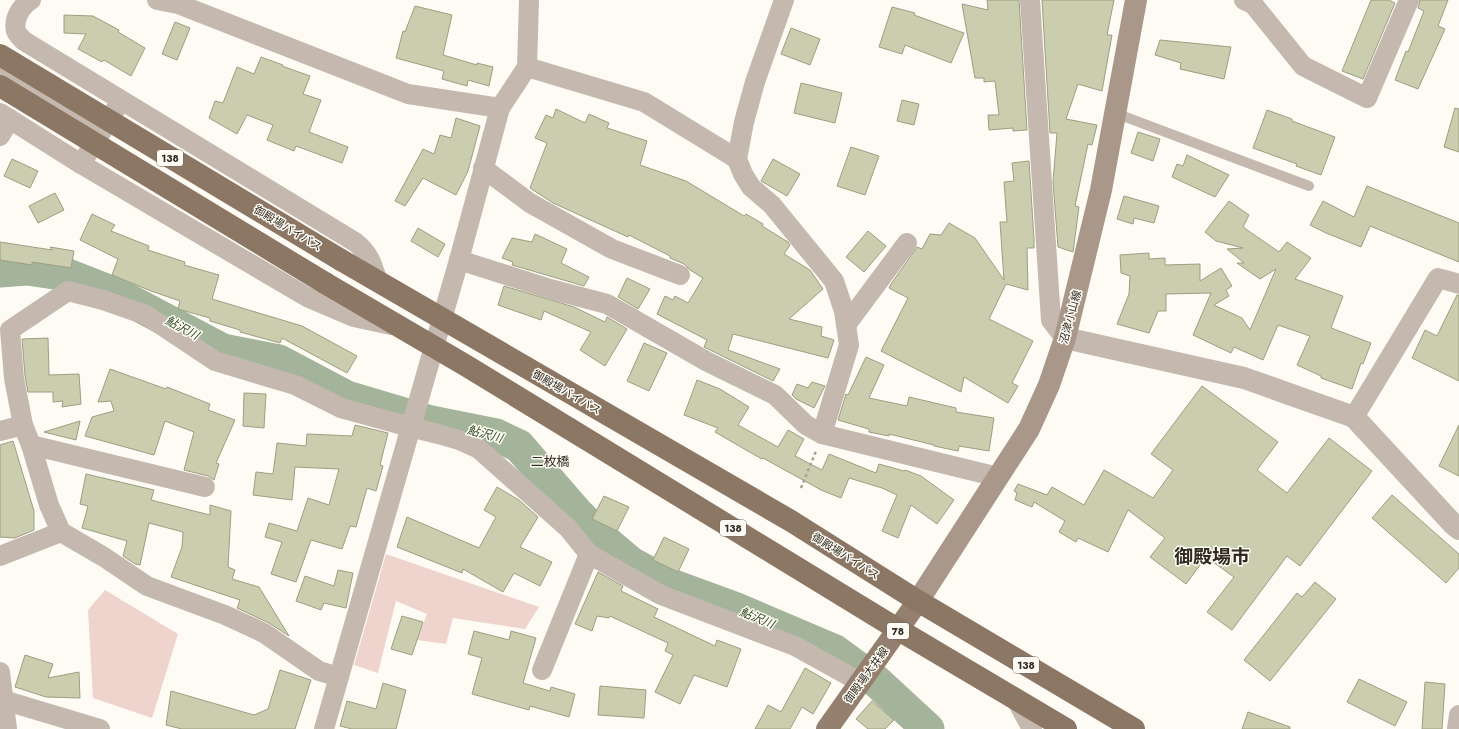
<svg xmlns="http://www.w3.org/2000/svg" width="1459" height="729" font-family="Jost,'Noto Sans JP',sans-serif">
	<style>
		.green { fill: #efd4cd }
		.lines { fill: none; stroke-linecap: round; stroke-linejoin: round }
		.river { stroke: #a3b49a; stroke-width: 33 }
		.building { fill: #cbcdaf; stroke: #9d9e80 }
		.path { stroke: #a5a199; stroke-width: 2.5; stroke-dasharray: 3 3; stroke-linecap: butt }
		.service { stroke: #c4b8af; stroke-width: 10 }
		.minor { stroke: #c4b8af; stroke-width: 20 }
		.tertiary { stroke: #c4b8af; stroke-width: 22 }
		.secondary { stroke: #a9978a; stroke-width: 22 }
		.primary { stroke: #95806f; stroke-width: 22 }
		.trunk { stroke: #8c7664; stroke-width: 22 }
		.trunk-bridge { stroke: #8c7664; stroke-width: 22 }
		.labels { text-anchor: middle; stroke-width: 3; stroke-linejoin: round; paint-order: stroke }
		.shield { fill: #fefbf5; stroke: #6e695f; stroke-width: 1 }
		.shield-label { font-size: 10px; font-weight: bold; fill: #302a1f }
		.street-label { font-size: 11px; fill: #302a1f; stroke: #fefbf5 }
		.water-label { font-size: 12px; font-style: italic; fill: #344e26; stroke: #fefbf5 }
		.quarter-label { font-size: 13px; fill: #302a1f; stroke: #fefbf5 }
		.town-label { font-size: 19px; font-weight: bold; fill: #302a1f; stroke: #fefbf5 }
	</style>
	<rect width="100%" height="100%" fill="#fefbf5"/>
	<g class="green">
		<path d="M386 554 539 607 525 629 453 618 446 644 417 640 427 614 396 601 378 673 354 665Z"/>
		<path d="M105 590 178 634 152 718 93 698 88 610Z"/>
	</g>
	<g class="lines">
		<path class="river" d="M0 271 27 269 68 275 119 295 223 350 279 361 347 397 431 422 496 435 519 446 577 513 605 541 631 563 671 585 734 608 835 651 876 681 928 729"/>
	</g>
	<g class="building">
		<path d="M987 0H1019L1027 130 1013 131V128L989 130 988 115H999L995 81 984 82V78H975L962 4 988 10Z"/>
		<path d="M1042 0H1114L1107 35H1112L1102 91 1078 84 1066 119 1097 125 1092 145 1088 144 1075 206 1079 207 1073 252 1058 247 1053 182 1057 133H1050Z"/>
		<path d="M1371 0H1389L1395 3 1363 79 1342 71Z"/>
		<path d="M1420 0H1448L1438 26 1445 29 1418 89 1395 80 1406 51 1408 52 1424 11 1418 8Z"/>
		<path d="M415 6 452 15 443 55 477 65V63L493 67 489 86 468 80 467 86 442 79 444 71 396 58 403 31 405 32Z"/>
		<path d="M892 7 915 13 914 15 964 33 951 63 905 45 902 54 879 47Z"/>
		<path d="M64 15 93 16 119 30 118 32 145 48 131 76 104 60 102 62 78 49 86 34 64 33Z"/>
		<path d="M175 22 190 28 177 60 162 54Z"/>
		<path d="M791 28 820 39 810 65 781 54Z"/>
		<path d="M1160 40 1231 47 1224 79 1180 69 1181 63 1155 55Z"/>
		<path d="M261 57 283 65 282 66 310 76 303 94 321 100 309 132 348 147 342 163 296 146 294 151 267 140 273 125 247 115 237 134 209 118 215 101 223 103 237 67 254 74Z"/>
		<path d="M801 83 842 93 835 123 794 113Z"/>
		<path d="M902 100 919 104 914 125 897 121Z"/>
		<path d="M1455 108 1459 109V152L1444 147Z"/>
		<path d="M556 109 585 123 589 114 609 123 607 128 647 141 640 165 686 181 744 216 746 214 763 224 762 226 788 242 790 245 784 254 810 270 823 289 789 319 822 327 821 336 834 340 828 358 733 334 728 350 780 369 773 381 704 347 707 340 657 314 665 296 673 300 675 296 688 303 703 278 690 270 684 264 670 258V256L629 235 628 237 553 203 530 188 547 143 535 138 546 115 553 118Z"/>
		<path d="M1267 110 1292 119V121L1335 137 1321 175 1296 166 1297 164 1253 148Z"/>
		<path d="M456 118 480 126 468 171 456 195 423 178 405 206 395 201 423 149 434 154 440 135 451 138Z"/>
		<path d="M1138 132 1160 139 1153 161 1131 153Z"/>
		<path d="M851 147 879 156 865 195 837 186Z"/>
		<path d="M1187 155 1229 175 1215 197 1172 177 1177 164 1183 166Z"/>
		<path d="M12 159 38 171 30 188 4 176Z"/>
		<path d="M773 159 800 174 787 196 761 181Z"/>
		<path d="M1029 161 1034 239V248H1027L1028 290 1006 284 989 319 1033 341 1012 383 1018 386 1008 403 964 377 961 392 881 351 908 298 889 288 891 284 917 247 922 249 930 234 941 235 949 223 975 238 1004 280 1000 222H1007L1004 182 1014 181 1012 163Z"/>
		<path d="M1367 186 1459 223V262L1370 226 1361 247 1326 233 1310 225 1323 201 1354 217Z"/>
		<path d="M55 193 64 210 38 223 29 206Z"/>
		<path d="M1124 196 1159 206 1154 223 1134 218 1133 224 1117 219Z"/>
		<path d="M1229 201 1249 215 1243 227 1279 252 1287 242 1311 258 1295 279 1343 296 1331 328 1371 343 1363 364 1361 363 1352 389 1321 378V376L1297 365 1310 336 1278 325 1263 360 1234 347 1231 353 1193 335 1211 293 1166 294V311H1158L1149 333 1117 324 1129 294 1130 276 1121 273 1120 255 1149 253V259L1165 258V265L1200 264V281L1221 268 1232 286 1226 290 1229 296 1214 305 1242 318 1250 330 1276 269 1260 279 1237 263H1244L1227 249 1243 248 1216 241 1205 232Z"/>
		<path d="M92 214 115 225 111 231 149 246 148 250 185 262 184 265 219 275 212 299 302 326 357 356 347 373 282 338 280 343 240 332V330L210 321V318L178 309 180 301 151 291 112 275 118 259 80 240Z"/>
		<path d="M418 228 445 244 438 257 411 241Z"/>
		<path d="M868 231 886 246 864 272 846 257Z"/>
		<path d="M535 234 567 249 561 263 589 277 584 286 512 265 513 262 502 258 512 238 532 242Z"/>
		<path d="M0 242 52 250 50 247 74 251 71 268 32 262V265L0 260Z"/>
		<path d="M627 278 650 289 638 309 618 297Z"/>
		<path d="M504 286 574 307 605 322 607 317 627 329 605 366 580 350 591 332 544 311 541 320 498 305Z"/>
		<path d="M1457 295H1459V381L1412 358 1425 330 1437 336Z"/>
		<path d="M48 338 49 375 79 374 81 404 62 407 63 401 53 402V392H28L25 376 22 339Z"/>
		<path d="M644 343 667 353 649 391 627 381Z"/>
		<path d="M866 357 884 365 869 398 907 406 909 397 956 408V412L994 418 989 451 959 446 958 451 934 446V445L889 434V436L869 432V429L838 420 846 394 848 395Z"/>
		<path d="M110 369 166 389 167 387 210 404 208 410 235 420 216 463 219 464 214 480 208 476 184 470 194 432 165 421 154 455 85 436 92 417 114 411 111 401 98 402Z"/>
		<path d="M697 380 720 389 749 407 738 425 778 447 788 430 804 439 795 456 822 470 829 454 876 473 879 464 904 471 905 470 921 476 954 500 937 524 911 505 898 538 882 531 897 495 882 488 849 478 841 498 821 490 763 458 762 459 746 450 715 432 718 428 684 415Z"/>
		<path d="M812 382 825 386 814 408 796 399 792 395 797 384 808 388Z"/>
		<path d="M1202 386 1278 442 1257 470 1287 493 1329 438 1372 471 1300 566 1287 556 1232 630 1207 612 1234 577 1206 557 1186 584 1150 557 1165 538 1128 510 1108 552 1078 538 1076 542 1059 532 1065 521 1034 502 1032 507 1015 500 1017 493 1014 491 1018 484 1047 495 1052 487 1084 505 1104 470 1153 498 1173 470 1151 454Z"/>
		<path d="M244 393 266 394 264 428 243 426Z"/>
		<path d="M80 421 76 440 44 432Z"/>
		<path d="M355 425 388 433 380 465 383 466 376 491 367 488 356 527 350 526 342 549 311 540 296 582 271 574 282 542 265 537 269 523 297 531 308 498 329 505 339 469 295 467 292 500 253 495 256 472 273 474 277 443 306 446 307 434 352 436Z"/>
		<path d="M1459 425V476L1439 466Z"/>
		<path d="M13 441 34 511V530L15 538 0 537V445Z"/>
		<path d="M86 474 154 490 151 500 190 510 210 515V505L231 511 228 567 235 570 232 579 259 587 289 636 269 623 237 608 240 600 171 577 182 547 183 532 149 523 140 565 135 564 123 556 127 541 82 528 88 506 80 504Z"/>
		<path d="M497 487 519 500 538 517 520 547 552 562 540 586 514 573 503 592 463 569 462 573 397 547 407 517 479 548 496 517 484 510Z"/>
		<path d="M1392 495 1459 554V568L1446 583 1372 518Z"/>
		<path d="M604 496 629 507 617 531 592 519Z"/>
		<path d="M664 537 689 549 678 572 653 560Z"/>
		<path d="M338 570 353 573 346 608 324 603 321 610 296 601 305 576 334 586Z"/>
		<path d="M598 572 623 586 621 591 658 609 654 617 715 646 717 640 741 649 727 687 694 675 680 704 655 692 673 655 665 651 668 643 610 616 609 618 597 616 592 631 575 624Z"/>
		<path d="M1315 582 1336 599 1270 681 1244 660 1297 593 1302 597Z"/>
		<path d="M402 616 423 622 412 655 391 649Z"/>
		<path d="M474 631 509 640 511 631 536 638 523 683 550 691 551 687 575 694 569 717 530 706 529 710 472 694 482 658 468 654Z"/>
		<path d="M25 655 53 664 48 678 79 672 80 698 46 697 15 687Z"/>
		<path d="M805 668 831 683 813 714 802 707 790 729H755L768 705 781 712Z"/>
		<path d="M280 670 311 680 295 729H182L166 725 171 691 254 715 268 709Z"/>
		<path d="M1359 679 1407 702 1395 726 1347 702Z"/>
		<path d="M1425 682 1445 684 1442 729H1422Z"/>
		<path d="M383 683 406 690 396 729H352L340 726 347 701 376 709Z"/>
		<path d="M600 686 646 690 644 718 598 715Z"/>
		<path d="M872 701 894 720 885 729H868L856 719Z"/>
		<path d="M1248 712 1290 727V729H1242Z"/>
	</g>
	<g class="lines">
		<path class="path" d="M801 488 816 451"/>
		<path class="service" d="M1115 113 1309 186"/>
		<g class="minor">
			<path d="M31 0C21 6 13 19 16 31 17 34 21 38 24 41L355 242C370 254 372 264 378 282"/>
			<path d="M157 0 178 4 408 94 500 108"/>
			<path d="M784 0 755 82 744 122 737 159 743 174 751 187 772 205 834 281 844 311 849 345 822 434"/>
			<path d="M1030 0 1051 320 1065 338"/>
			<path d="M1244 0 1253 4 1303 66 1367 98 1409 0"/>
			<path d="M527 67 644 102 737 159"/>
			<path d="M2 71 102 131"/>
			<path d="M0 113 81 164 117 107"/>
			<path d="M0 136 10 119"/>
			<path d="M81 164 307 297 354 317 391 325"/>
			<path d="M483 168 530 203 612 249 680 275"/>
			<path d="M459 260 550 289 607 304 706 361 775 395 806 425 822 434 998 477"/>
			<path d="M846 325 907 243"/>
			<path d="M1354 417 1438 278 1459 284"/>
			<path d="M0 431 23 425"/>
			<path d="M31 445 205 487"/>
			<path d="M0 556 61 532"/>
			<path d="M542 670 589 554"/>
			<path d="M0 672 7 729"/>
			<path d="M339 677 319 671 264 633 225 615 147 586 104 557 61 532 49 505 31 445 23 425 14 378 10 330 68 291 103 300 146 315 215 361 295 385 341 408 410 427 438 434 459 440 479 449 568 528 589 554 661 595 795 646 860 682"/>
			<path d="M0 699 100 729"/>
			<path d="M1016 699 1032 729"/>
			<path d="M324 729 459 260 500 108 527 67 529 0"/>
			<path d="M1457 729 1459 715"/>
		</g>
		<path class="tertiary" d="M1065 338 1244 378 1354 417 1453 524 1459 529"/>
		<path class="secondary" d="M918 601 1029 429 1049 385 1065 338 1101 190 1136 0"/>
		<path class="primary" d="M827 729 918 601"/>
		<g class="trunk">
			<path d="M341 260 791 521 918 601 1134 729"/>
			<path d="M325 283 465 365 899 630 1066 729"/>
		</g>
		<g class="trunk-bridge">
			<path d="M0 55 341 260"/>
			<path d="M0 86 325 283"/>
		</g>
	</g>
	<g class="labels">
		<g class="shield">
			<rect x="157" y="150" width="26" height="16" rx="3"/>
			<rect x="720" y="520" width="26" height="16" rx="3"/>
			<rect x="887" y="623" width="22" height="16" rx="3"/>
			<rect x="1013" y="657" width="26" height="16" rx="3"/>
		</g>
		<g class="shield-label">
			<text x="170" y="162">138</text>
			<text x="733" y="532">138</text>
			<text x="898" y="635">78</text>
			<text x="1026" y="669">138</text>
		</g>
		<g class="street-label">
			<text transform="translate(288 228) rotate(31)" y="4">御殿場バイパス</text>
			<text transform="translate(1070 317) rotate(-75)" y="4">沼津小山線</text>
			<text transform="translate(567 392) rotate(30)" y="4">御殿場バイパス</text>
			<text transform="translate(846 556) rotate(32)" y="4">御殿場バイパス</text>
			<text transform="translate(866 675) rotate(-54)" y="4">御殿場大井線</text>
		</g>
		<g class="water-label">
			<text transform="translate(182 328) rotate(28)" y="4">鮎沢川</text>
			<text transform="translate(485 434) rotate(15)" y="4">鮎沢川</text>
			<text transform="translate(757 618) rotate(23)" y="4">鮎沢川</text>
		</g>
		<g class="quarter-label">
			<text x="550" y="466">二枚橋</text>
		</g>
		<g class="town-label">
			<text x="1212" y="563">御殿場市</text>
		</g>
	</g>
</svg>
